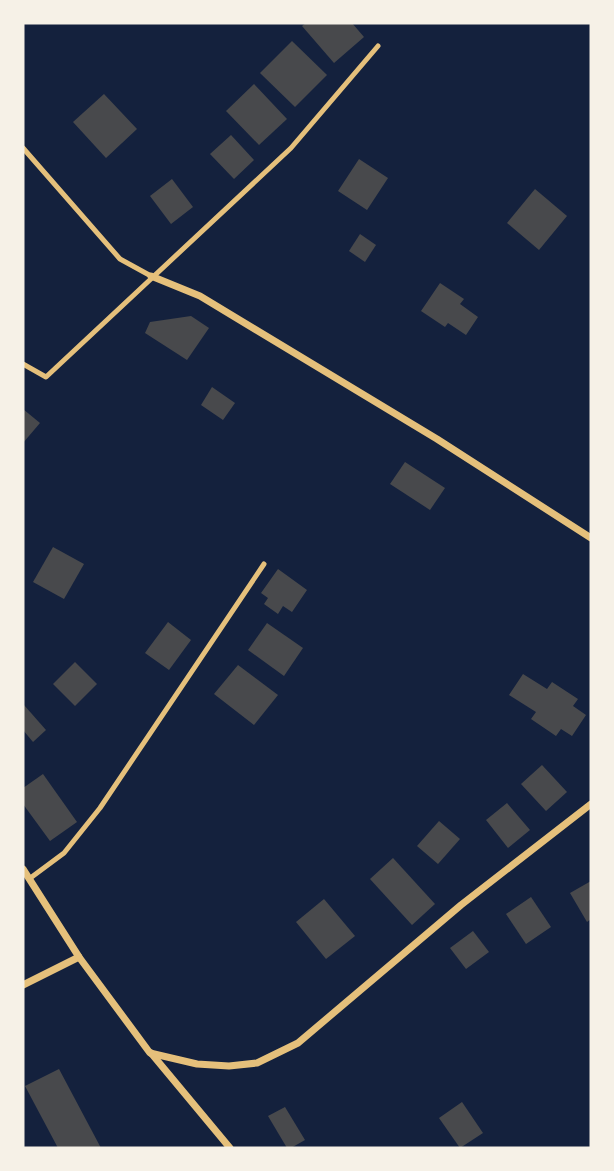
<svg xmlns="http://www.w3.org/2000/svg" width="614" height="1171" font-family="'Roboto Condensed',sans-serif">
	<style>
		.building { fill: #48494c }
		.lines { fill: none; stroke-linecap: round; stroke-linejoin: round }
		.service { stroke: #e5c07b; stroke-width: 5 }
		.minor { stroke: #e5c07b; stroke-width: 7 }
	</style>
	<rect width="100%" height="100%" fill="#14213d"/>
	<g class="building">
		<path d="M306 23H352L364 37 334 63 302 26Z"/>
		<path d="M292 41 327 75 295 107 260 73Z"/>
		<path d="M254 84 287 119 259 145 226 111Z"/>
		<path d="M104 94 137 129 106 158 73 122Z"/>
		<path d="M231 135 254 160 234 179 210 154Z"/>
		<path d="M359 159 388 178 367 210 338 191Z"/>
		<path d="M172 179 193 207 171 224 150 196Z"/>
		<path d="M535 189 567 216 539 250 507 223Z"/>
		<path d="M360 234 376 245 365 262 349 251Z"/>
		<path d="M440 283 464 299 460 304 478 317 466 335 448 323 445 327 421 311Z"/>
		<path d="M191 316 209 328 187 360 145 333 150 322Z"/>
		<path d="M212 387 235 403 223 420 201 405Z"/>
		<path d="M23 409 40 423 23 443Z"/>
		<path d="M405 462 445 488 430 510 390 484Z"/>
		<path d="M53 547 84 564 64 599 33 582Z"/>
		<path d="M278 569 307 590 292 612 283 606 278 614 264 604 268 598 261 593Z"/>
		<path d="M168 622 191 640 169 670 145 653Z"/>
		<path d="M267 623 303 648 284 676 248 650Z"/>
		<path d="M75 662 97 684 75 706 53 684Z"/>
		<path d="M238 665 278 695 254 725 214 694Z"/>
		<path d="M523 674 547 689 552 682 578 699 573 706 586 715 572 736 561 729 556 736 531 719 536 712 509 695Z"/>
		<path d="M24 705 46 730 33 742 23 730Z"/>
		<path d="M542 765 567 792 546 811 521 784Z"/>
		<path d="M43 774 77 822 50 841 23 804V788Z"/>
		<path d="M507 803 530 830 508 848 486 820Z"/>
		<path d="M439 821 460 839 438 864 417 846Z"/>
		<path d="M393 858 435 904 412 925 370 879Z"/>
		<path d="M591 881V919L587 922 570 893Z"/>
		<path d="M531 897 551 927 526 944 506 914Z"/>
		<path d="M324 899 355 936 326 959 296 922Z"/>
		<path d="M473 931 489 952 466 969 450 948Z"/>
		<path d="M59 1069 101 1148H58L25 1086Z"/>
		<path d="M462 1102 483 1133 460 1148 439 1118Z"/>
		<path d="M285 1107 305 1140 291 1148H287L268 1116Z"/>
	</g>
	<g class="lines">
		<g class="service">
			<path d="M23 148 120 259 151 276"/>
			<path d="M23 364 46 377 291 148 378 46"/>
			<path d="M29 879 64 853 100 808 264 564"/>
		</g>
		<g class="minor">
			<path d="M151 276 200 296 437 439 591 538"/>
			<path d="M23 869 79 957 150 1053 197 1064 229 1066 257 1063 298 1043 461 905 591 804"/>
			<path d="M23 985 79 957"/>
			<path d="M151 1053 230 1148"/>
		</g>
	</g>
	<rect width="614" height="1171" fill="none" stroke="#f6f1e7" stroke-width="49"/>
</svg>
